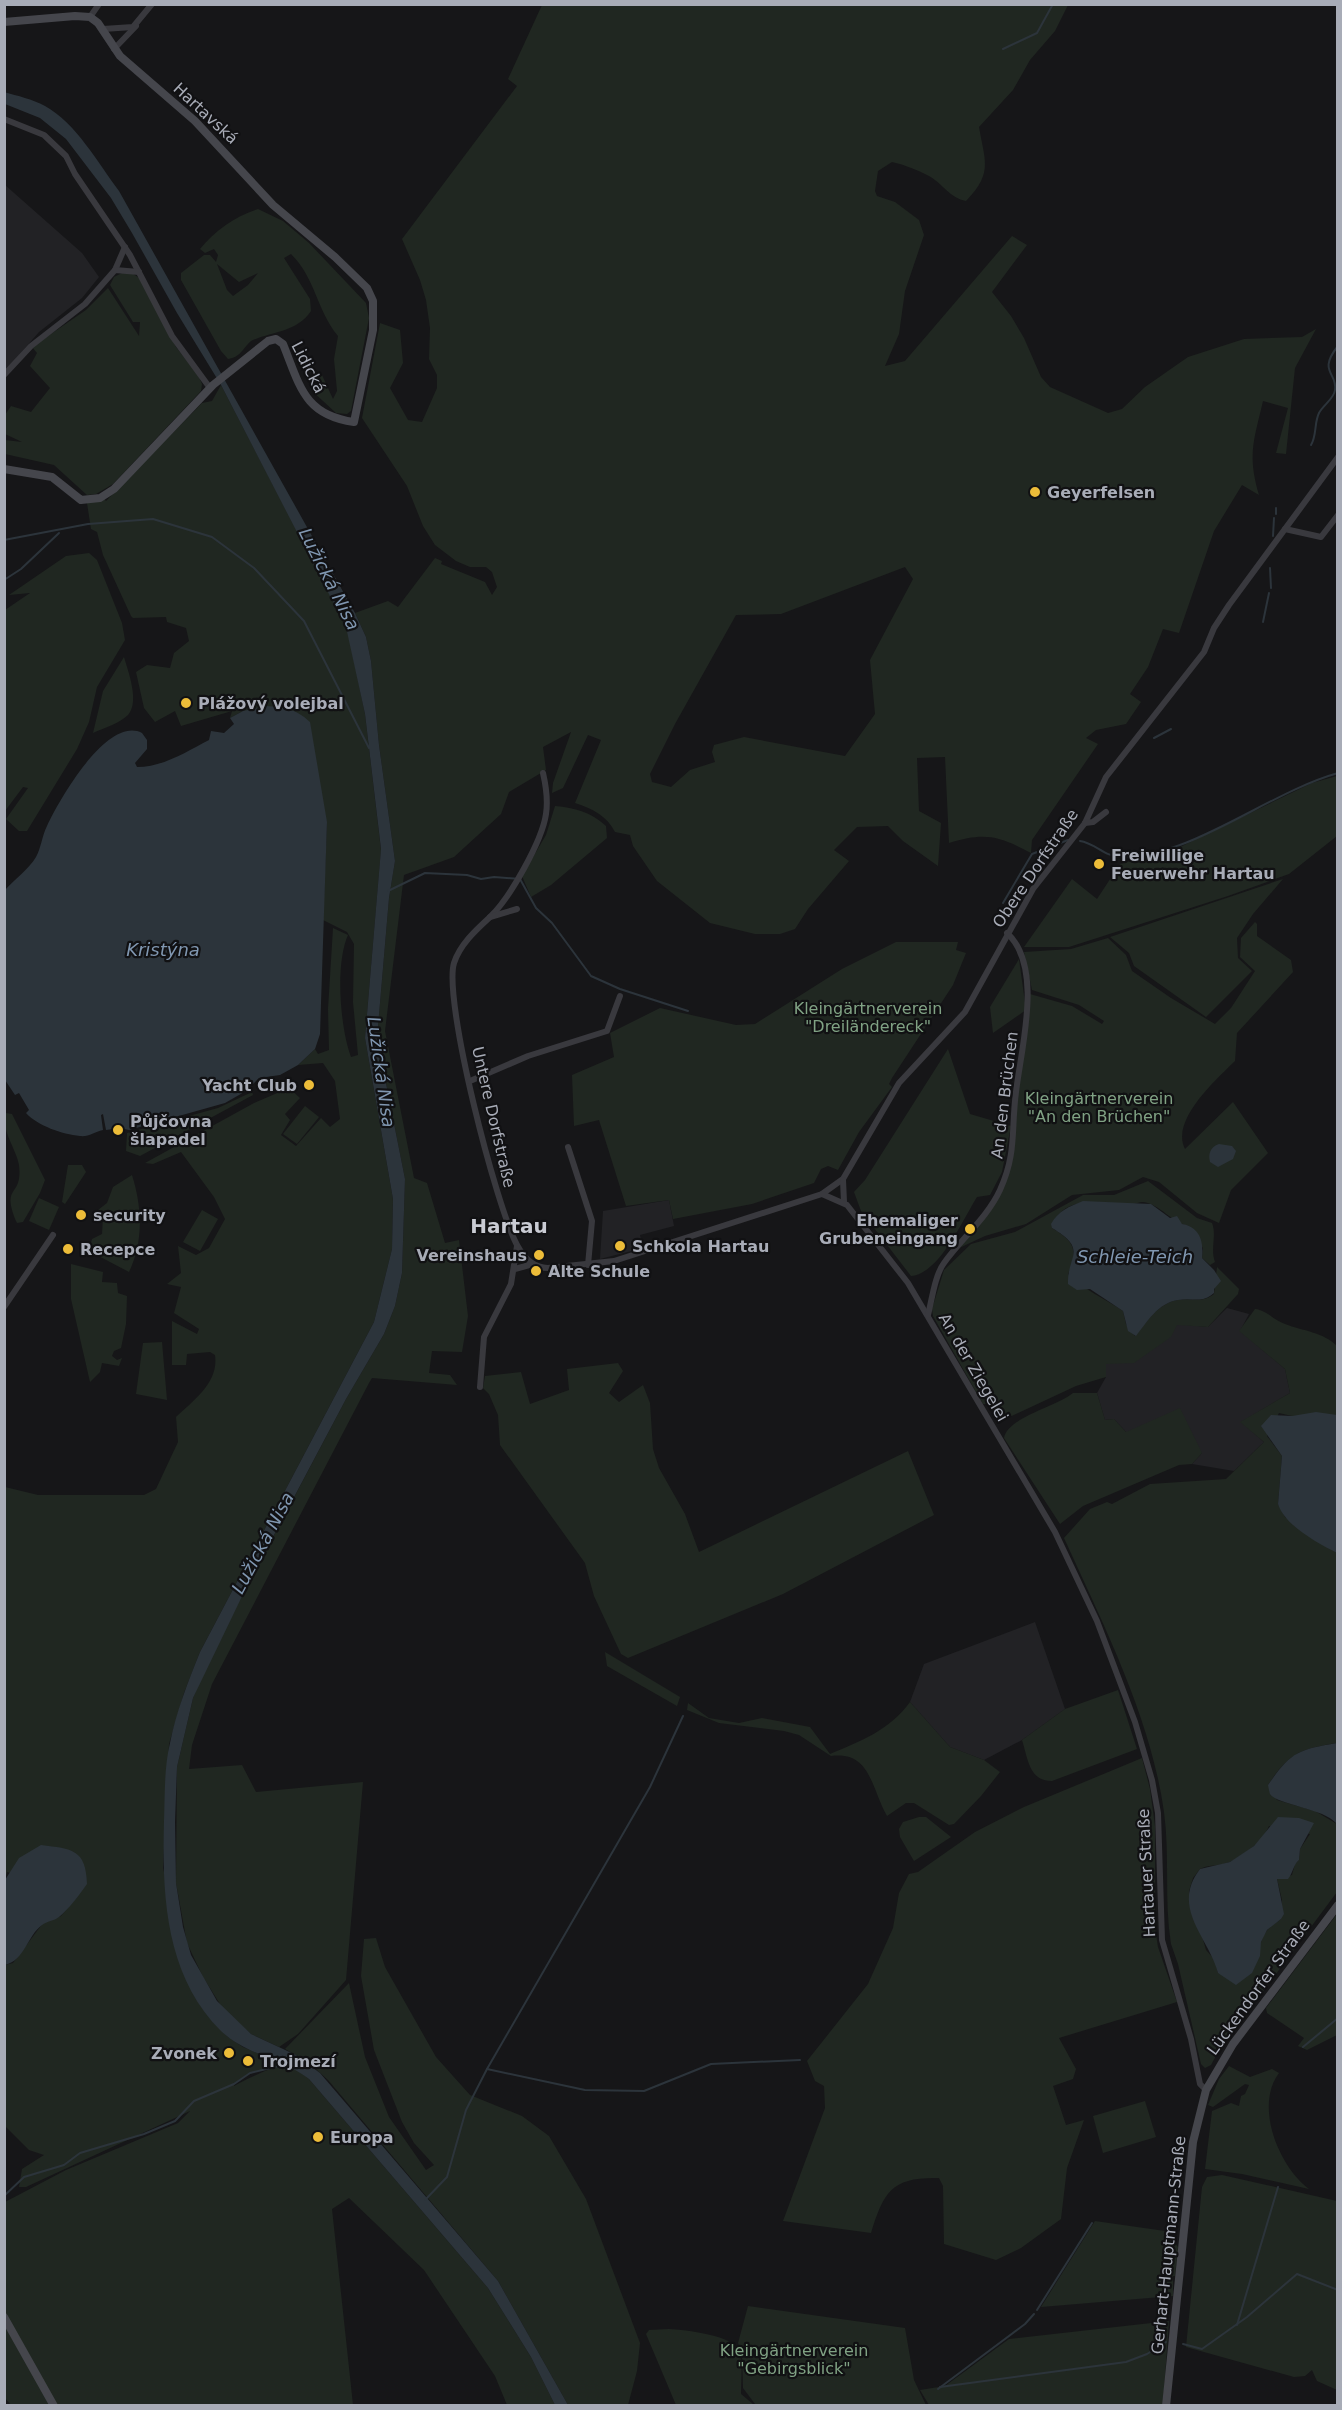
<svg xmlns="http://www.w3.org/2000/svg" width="1342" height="2410" font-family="'DejaVu Sans',sans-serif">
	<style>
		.built { fill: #222225 }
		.green { fill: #202721; fill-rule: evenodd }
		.water { fill: #2c343b }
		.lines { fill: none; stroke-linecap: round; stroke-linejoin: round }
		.stream { stroke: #2c343b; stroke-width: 2 }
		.street { stroke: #39393e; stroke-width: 6 }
		.secondary { stroke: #45464c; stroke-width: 8 }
		.poi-dot { fill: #ecbc39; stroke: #111113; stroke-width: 2 }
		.labels { text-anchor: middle; stroke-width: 4.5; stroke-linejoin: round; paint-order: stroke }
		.street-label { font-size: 16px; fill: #a8acb7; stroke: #111113 }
		.poi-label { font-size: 16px; font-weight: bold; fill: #a8acb7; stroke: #111113; text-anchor: start }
		.park-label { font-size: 16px; fill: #80a284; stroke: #111113 }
		.water-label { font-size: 18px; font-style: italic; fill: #8097b1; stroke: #111113 }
		.quarter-label { font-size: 20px; font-weight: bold; fill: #c9cbd3; stroke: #111113 }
	</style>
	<rect width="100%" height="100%" fill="#161618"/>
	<g class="built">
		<path d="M5 185 82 253 99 277 82 298 39 332 5 371Z"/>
		<path d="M669 1200 674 1226 640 1235 643 1248 600 1259 603 1211Z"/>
		<path d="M1227 1308 1249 1314 1240 1331 1285 1369 1290 1393 1241 1422 1264 1442 1234 1471 1192 1464 1202 1453 1126 1432 1114 1419 1105 1420 1097 1393 1106 1377V1364L1177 1324 1208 1327Z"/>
		<path d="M1035 1622 1065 1709 1022 1740 984 1760 950 1747 910 1702 924 1664Z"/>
	</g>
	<g class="green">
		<path d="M542 5H1068L1055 31 1030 60 1013 90 979 127C985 162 993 173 966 201 950 198 943 184 929 176 918 170 905 165 892 162L878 171 875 191 877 196 895 202 919 220 924 235 905 291 899 334 885 366 905 361 1012 236 1027 245 992 292 1011 316 1024 338 1041 377 1050 387 1108 413 1122 409 1145 387 1188 357 1244 339 1302 337 1316 329 1295 368 1286 454 1276 453 1288 408 1263 401C1254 440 1247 455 1259 495L1242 485 1214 531 1179 633 1163 629 1148 667 1130 694 1141 702 1126 724 1096 730 1086 738 1098 744 1032 840 1031 853C999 836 985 832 949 843L945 757 917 758 919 811 941 823 938 866 903 841 888 826 857 827 834 850 849 861 808 909 795 929 780 934H755L710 923 657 881 633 846 630 835 615 832C607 816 593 809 575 803L601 740 588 735 563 788 552 793 553 783 571 732 543 747 546 770 509 792 501 814 454 857 404 875 385 1031 414 1178 427 1183 445 1243 459 1240 468 1316 462 1352 432 1351 429 1373 450 1375 457 1385 372 1378 369 1383 212 1684 192 1745 189 1769 242 1765 256 1792 363 1782 346 1980 298 2034 279 2047 251 2034 225 2012 203 1977 187 1943 176 1883 177 1767 193 1698 214 1649 346 1399 384 1334 395 1306 402 1273 405 1179 377 1038 389 898 395 861 379 745 371 661 366 637 355 613 388 601 398 607 435 558 442 561 441 564 485 582 492 595 497 587 492 572 486 567H470L456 561 435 545 423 526 407 486 362 418 380 323 400 330 403 363 390 388 408 420 422 422 437 388V375L429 359 430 328 426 300 420 280 402 239 517 86 508 79ZM905 567 913 579 870 660 875 714 845 756 744 737 714 745 712 752 715 762 690 770 671 787 652 782 650 774 675 724 736 615 781 614Z"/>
		<path d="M258 209 283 221 309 243 366 303 369 318 351 411 347 414 336 413 310 389 322 375 333 399 337 391 334 359 338 336C316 309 316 279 291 254L284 258 310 299 311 311C296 333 272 331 251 341 242 349 241 357 228 359L221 351 181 280V273L204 255H210L216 262 218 255 214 249 205 253 200 249C215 230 236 216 258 209ZM217 264 239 282 258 273 248 285 233 296 227 290Z"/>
		<path d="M122 273H132L139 278 176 347 198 375 202 384 201 391 113 484 96 494 87 495 54 465 5 454V440L22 442 5 434V415L11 406 31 412 50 388 30 366 37 353 32 347 86 310 108 288 139 336 140 322H133L110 285 114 277Z"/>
		<path d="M221 385 347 627 365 714 381 850 365 1038 393 1199 392 1249 374 1322 200 1652 184 1693 169 1744 163 1868 194 1995 213 2022 228 2037 243 2047 283 2064 249 2073 234 2084V2086C245 2080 276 2064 288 2066 296 2068 303 2074 309 2079L488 2288 531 2357 555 2405H507L495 2376 424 2270 349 2198 332 2209 353 2405H11L4 2397 5 2202 66 2170 178 2123 190 2111 26 2187H19L22 2169 44 2155 29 2150 5 2126V1965L13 1963 43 1923 61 1916 78 1896 7 1872 5 1880V1487L38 1495H144L156 1489 178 1442 176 1417C194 1400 219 1382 215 1355L210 1352 187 1354 186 1365H172V1321L197 1334 199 1329 174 1313 181 1287 167 1284 181 1273 178 1246 196 1255 209 1248 225 1219 214 1197 181 1152 153 1164 145 1163 254 1103 289 1088 300 1098 285 1114 290 1120 281 1135 296 1146 321 1118 330 1127 340 1119 335 1081 323 1063 298 1065 315 1049 318 1054 329 1050 328 1009 333 928 348 935C335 964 340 1027 351 1057L358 1055 353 1002 354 944 347 932 323 920 327 822 243 711 230 718 232 711 181 726 175 711 155 722 144 708 136 672 147 665 170 668 174 653 189 641 186 628 167 622 166 617 133 618 131 616 103 555 97 532 91 529 87 503 104 499 106 501 202 403 212 401Z"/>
		<path d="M89 553 97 560 122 623 125 640 97 687 89 722 77 749 27 831H19L6 819 28 788 23 787 5 811V610L30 593 9 595 66 556Z"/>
		<path d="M124 657C128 671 140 702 128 715 120 723 104 728 93 733L103 691Z"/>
		<path d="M1337 776V836L1289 874 1228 896 1069 947H1024L1072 879 1097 899 1120 864 1178 848 1312 783Z"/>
		<path d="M555 806C575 808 591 812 606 826L607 838 551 885 531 897 522 876 546 835Z"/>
		<path d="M1283 879 1253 914 1237 938 1238 958 1252 971 1206 1017 1134 966 1129 953 1110 937Z"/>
		<path d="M1255 922 1257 924V936L1291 960 1293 972 1237 1033 1235 1061C1217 1079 1170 1120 1185 1149L1233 1102 1268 1153 1231 1190 1219 1223 1197 1213 1159 1182 1143 1177 1119 1190 1072 1195 1026 1224 985 1236 957 1249 986 1215 1013 1157 1016 1099 1030 994 1072 1006 1102 1024 1104 1021 1079 1005 1032 990 1024 952 1071 949 1108 938 1126 955 1132 971 1171 998 1215 1024 1231 1008 1255 971 1240 957 1241 938Z"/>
		<path d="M896 942H958L956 950 966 953 953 985 892 1078 889 1084 892 1087 859 1132 838 1170 828 1166 821 1169 814 1183 752 1204 673 1219 669 1200 626 1206 599 1120 574 1126 572 1075 614 1057 610 1033 660 1008 736 1025 755 1024 842 969Z"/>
		<path d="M1019 959 1026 1010 993 1033 990 1007Z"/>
		<path d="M948 1049 970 1114 1011 1126 1002 1172 990 1195 977 1197C962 1221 939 1274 911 1276L861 1211 854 1192 865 1180Z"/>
		<path d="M252 1092 253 1095 140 1156 126 1151 127 1133 218 1108Z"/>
		<path d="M305 1106 319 1117 297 1144 283 1134Z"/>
		<path d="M6 1113 12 1114 45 1180 40 1193 23 1222 17 1223C0 1183 23 1199 19 1165 16 1148 0 1129 6 1113Z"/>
		<path d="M68 1165H82L86 1172 65 1204 62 1202Z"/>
		<path d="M132 1175C142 1207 144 1241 129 1272L89 1251 92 1239 102 1234 103 1216 98 1214V1210L107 1203 113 1187Z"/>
		<path d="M1148 1181 1197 1218 1212 1223C1217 1235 1210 1249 1215 1262L1210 1265 1202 1258 1203 1248 1189 1226C1172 1223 1160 1204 1143 1202 1139 1202 1134 1205 1129 1204 1101 1204 1062 1193 1052 1228 1074 1241 1079 1250 1068 1274 1084 1290 1104 1298 1123 1311L1126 1324 1135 1336C1147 1322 1158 1303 1178 1300 1192 1297 1202 1304 1214 1294L1217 1267 1239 1289 1238 1294 1208 1327 1177 1325 1171 1337 1134 1363 1106 1364V1377L1076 1386 999 1422 991 1404H983L976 1392 933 1316 932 1309 944 1270 971 1244 1015 1232 1083 1195H1114Z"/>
		<path d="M39 1198 59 1207 49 1230 29 1221Z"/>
		<path d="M202 1210 218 1219 200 1251 183 1242Z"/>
		<path d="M71 1264 103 1272 102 1282 117 1283 118 1293 127 1296 126 1324 121 1348 114 1351 112 1356 117 1360 122 1358 119 1366 102 1363 100 1372 90 1382 71 1299Z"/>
		<path d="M1255 1309C1266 1310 1274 1320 1285 1324 1303 1331 1323 1332 1337 1346V1415L1292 1416 1279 1413 1267 1436 1282 1456 1278 1504 1285 1517 1337 1553V1743C1300 1749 1289 1753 1268 1785L1277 1800 1315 1811 1337 1824V1892L1218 2052 1211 2065 1205 2068 1201 2064 1178 1964 1171 1944C1164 1900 1170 1856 1164 1812 1151 1718 1103 1624 1064 1538L1090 1509 1107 1502 1112 1504 1150 1484 1226 1479 1264 1442 1240 1422 1290 1393 1285 1369 1239 1331ZM1269 1826 1310 1834 1300 1849 1299 1860 1295 1864 1292 1875 1277 1879 1282 1900 1281 1919C1276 1923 1269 1927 1266 1932 1254 1950 1264 1965 1242 1979L1218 1973 1215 1960 1206 1950 1189 1891 1193 1878 1200 1869C1208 1865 1214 1866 1223 1864 1241 1860 1262 1842 1269 1826Z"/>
		<path d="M162 1342 167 1400 136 1394 143 1343Z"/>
		<path d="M618 1363 623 1371 609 1393 619 1402 643 1385 650 1403 653 1449 659 1468 685 1514 699 1552 908 1451 934 1515 783 1594 628 1658 621 1654 594 1596 585 1563 500 1445 498 1415 489 1394 483 1388 485 1376 521 1372 530 1404 569 1390 567 1369Z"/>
		<path d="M1073 1393H1097L1105 1420 1114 1419 1126 1432 1180 1408 1202 1453 1192 1464 1179 1465 1083 1506 1060 1524 1004 1438C1008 1417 1056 1407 1073 1393Z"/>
		<path d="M605 1652 680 1697 677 1706 607 1666Z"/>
		<path d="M1118 1690 1137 1749 1052 1781C1029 1781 1028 1759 1022 1740L1065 1709Z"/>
		<path d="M910 1702 950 1747 984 1760 1000 1772 981 1796 954 1824 949 1825 914 1803H906L887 1816C871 1788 871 1751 831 1756L799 1735 784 1731 719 1723 687 1710 688 1703 709 1718 739 1723 762 1718 810 1727 830 1754C861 1741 890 1730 910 1702Z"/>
		<path d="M1142 1758 1150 1789 1155 1826V1928L1158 1947 1177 2002 1059 2038 1076 2069 1073 2079 1053 2086 1066 2125 1084 2120 1067 2168 1061 2219 1021 2248 996 2260 944 2244 943 2186 939 2178C892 2177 884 2191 871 2233L783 2221 825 2108 824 2086 815 2081 807 2061 868 1984 893 1928 899 1893 909 1874 918 1872 975 1832 1024 1807Z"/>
		<path d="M919 1817H926L951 1837 914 1861 900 1837 899 1829 903 1822Z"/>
		<path d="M1337 1914V2035L1307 2050 1298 2046 1304 2038 1267 2013 1266 2008Z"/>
		<path d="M376 1938 385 1967 436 2057 470 2095 522 2116 549 2136 586 2199 640 2343 637 2371 628 2405H568L498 2281 328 2080 309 2063 285 2049 349 1983 365 2057 389 2117 426 2170 434 2165 414 2143 402 2122 374 2050 361 1976 364 1939Z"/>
		<path d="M1229 2066 1250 2077 1272 2069 1279 2073C1254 2106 1279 2167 1309 2189L1242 2174 1205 2169 1212 2111 1231 2103 1239 2106 1241 2096 1245 2094 1249 2085 1245 2084 1213 2107 1208 2105 1219 2079Z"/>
		<path d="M1145 2101 1156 2137 1103 2153 1093 2116Z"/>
		<path d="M1222 2175 1337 2201V2390L1317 2381 1312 2370 1305 2376 1294 2377 1186 2347 1202 2187 1207 2177Z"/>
		<path d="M1095 2221 1165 2231 1178 2247 1175 2276H1173V2296L1041 2307Z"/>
		<path d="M748 2306 905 2328 914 2380 926 2405 755 2404 743 2388 742 2353 738 2343Z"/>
		<path d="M1169 2321 1163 2405H929L920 2390 945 2386 1009 2339Z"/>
		<path d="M669 2329C685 2330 734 2335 739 2351 743 2363 741 2381 741 2394L754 2405H676L646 2334 649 2330Z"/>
	</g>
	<g class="water">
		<path d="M4 92C18 96 32 99 45 106 76 123 98 163 119 191L355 613 366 637 371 661 379 745 395 861 389 898 377 1038 405 1179 402 1273 395 1306 384 1334 346 1399 247 1586 193 1698 177 1767 175 1822 176 1883 183 1927 191 1955 217 2001 251 2034 296 2055 320 2073 498 2281 568 2405H555L531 2357 488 2288 309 2079C282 2058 246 2055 221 2031 165 1975 162 1895 164 1821 165 1795 164 1768 170 1743 176 1712 188 1682 200 1652L374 1322 392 1249 393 1199 365 1038 381 849 365 714 346 627 221 385 177 313 132 233 111 198 66 139 40 118 5 104Z"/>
		<path d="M266 706C285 707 296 709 310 722L327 822 320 1034 315 1049 298 1065 280 1075 259 1078 246 1091 225 1103 129 1130 120 1128 106 1130 103 1114 101 1115 103 1130C94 1132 89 1137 80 1136 62 1134 38 1126 26 1113L29 1110 19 1093 15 1095 5 1080V890C14 880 29 869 36 857 41 848 42 836 47 826 58 802 107 715 142 733L147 740V749L135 763 137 767C163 767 186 752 209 740L211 731 224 733 234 724 230 718 243 711Z"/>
		<path d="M1219 1144 1232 1146 1236 1151 1233 1159 1218 1167 1210 1162C1208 1154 1210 1147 1219 1144Z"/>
		<path d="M1083 1201 1151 1204 1170 1218 1177 1216 1182 1224C1200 1227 1204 1242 1202 1258L1214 1270 1221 1281 1214 1289V1293C1202 1304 1193 1297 1178 1300 1158 1303 1147 1322 1136 1336L1128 1331 1123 1311 1090 1289 1077 1290 1068 1284C1067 1255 1089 1250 1052 1228L1051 1224C1058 1211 1070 1206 1083 1201Z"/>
		<path d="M1316 1412 1337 1415V1553C1318 1543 1285 1526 1278 1504L1282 1456 1261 1426 1271 1415 1292 1416Z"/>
		<path d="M1337 1743V1824C1324 1808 1277 1805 1270 1794 1270 1794 1268 1786 1268 1785 1291 1752 1297 1750 1337 1743Z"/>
		<path d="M1278 1817 1299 1818 1314 1823 1300 1849 1299 1860C1293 1865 1293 1873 1288 1879H1277L1284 1914 1281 1919 1267 1930 1261 1942 1260 1956 1252 1973 1236 1985 1218 1973C1209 1938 1170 1908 1200 1869L1230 1862 1254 1846Z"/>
		<path d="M41 1845C72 1849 86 1849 87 1884 79 1895 70 1908 59 1917 54 1921 47 1921 42 1925 27 1936 25 1960 5 1965V1880L19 1858Z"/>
	</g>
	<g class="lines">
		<g class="stream">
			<path d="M1003 49 1037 33 1053 4"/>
			<path d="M4 54V92"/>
			<path d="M1311 445C1317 435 1314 423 1319 413 1323 405 1334 399 1335 390 1338 373 1317 372 1338 346"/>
			<path d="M1276 514V508"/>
			<path d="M1273 536 1274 518"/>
			<path d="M4 540 88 524 153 519 212 537 254 568 304 621 369 748"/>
			<path d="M1270 568 1271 588"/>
			<path d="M4 580 21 569 59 533"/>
			<path d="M1263 622 1269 593"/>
			<path d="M1154 738 1171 729"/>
			<path d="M1080 841C1095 843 1105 857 1121 857 1193 857 1267 793 1338 773"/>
			<path d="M388 891 425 873 467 875 481 879 494 877 520 879 536 908 552 923 591 976 620 989 688 1011"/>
			<path d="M1003 903 1032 854 1068 840"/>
			<path d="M1303 2047 1338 2018"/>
			<path d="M487 2069 585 2090 644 2091 711 2064 800 2060"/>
			<path d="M4 2196 24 2177 64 2165 80 2153 144 2134 175 2121 194 2101 234 2084 250 2073 287 2064"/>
			<path d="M425 2200 447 2177 466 2110 487 2069 650 1787 683 1716"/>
			<path d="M1037 2310 1092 2223"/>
			<path d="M1237 2325 1278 2187"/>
			<path d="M1183 2344 1202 2349 1247 2317 1297 2274 1338 2290"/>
			<path d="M940 2387 1126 2362 1147 2354 1166 2342"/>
			<path d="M938 2389 1025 2324 1034 2314"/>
		</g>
		<g class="street">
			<path d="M90 17 99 4"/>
			<path d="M103 29 133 27 152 4"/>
			<path d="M114 49 136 26"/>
			<path d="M4 119 44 135 66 156 75 174 130 255 172 336 210 388"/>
			<path d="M115 270 125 247"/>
			<path d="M4 375 31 346 85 304 115 270 139 272"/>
			<path d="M1285 529 1321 537 1338 515"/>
			<path d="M543 773C546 786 548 801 546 814 542 841 510 898 490 917 477 929 460 944 454 963 443 1000 496 1206 517 1245 524 1258 533 1268 548 1268L614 1261 822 1194 843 1179 899 1083 965 1012 1033 889 1085 823 1106 777 1204 652 1214 628 1229 605 1338 457"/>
			<path d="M1085 823 1093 822 1106 812"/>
			<path d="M490 917 517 909"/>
			<path d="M470 1081 528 1056 607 1031 620 996"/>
			<path d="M568 1147 592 1221 588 1265"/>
			<path d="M843 1180 844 1202"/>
			<path d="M822 1194 847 1205 908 1283 1055 1532 1097 1621 1135 1722 1152 1780 1158 1813 1162 1940 1191 2039 1200 2084 1206 2090"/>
			<path d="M515 1269 533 1264"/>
			<path d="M4 1307 53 1235"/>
			<path d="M928 1315C932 1299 935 1275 944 1263 962 1238 987 1218 1000 1190 1017 1153 1011 1129 1016 1092 1021 1048 1044 967 1007 933"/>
			<path d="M480 1387 484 1337 511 1284 517 1246"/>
		</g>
		<g class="secondary">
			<path d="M4 22 75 16 90 17 98 23 120 56 195 121 273 205 335 257 367 288 373 301V330L354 422C304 415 300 386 283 344L276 339 268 341 213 385 114 489 100 498 81 500 52 477 4 469"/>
			<path d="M4 2317 54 2406"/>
			<path d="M1166 2406 1193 2142 1206 2090 1233 2044 1338 1905"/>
		</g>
	</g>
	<g class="poi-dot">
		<circle cx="1035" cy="492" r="6"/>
		<circle cx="186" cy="703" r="6"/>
		<circle cx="1099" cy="864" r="6"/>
		<circle cx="309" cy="1085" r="6"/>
		<circle cx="118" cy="1130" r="6"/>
		<circle cx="81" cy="1215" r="6"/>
		<circle cx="970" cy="1229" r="6"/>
		<circle cx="620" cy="1246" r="6"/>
		<circle cx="68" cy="1249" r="6"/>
		<circle cx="539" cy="1255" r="6"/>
		<circle cx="536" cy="1271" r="6"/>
		<circle cx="229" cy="2053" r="6"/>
		<circle cx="248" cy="2061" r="6"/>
		<circle cx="318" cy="2137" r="6"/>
	</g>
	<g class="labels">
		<g class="street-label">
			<text transform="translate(206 113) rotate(43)" y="6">Hartavská</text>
			<text transform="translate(309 367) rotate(63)" y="6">Lidická</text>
			<text transform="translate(1035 868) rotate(-56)" y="6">Obere Dorfstraße</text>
			<text transform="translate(1004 1095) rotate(-83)" y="6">An den Brüchen</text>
			<text transform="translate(494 1117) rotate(77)" y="6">Untere Dorfstraße</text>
			<text transform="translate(974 1367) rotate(60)" y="6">An der Ziegelei</text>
			<text transform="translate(1146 1873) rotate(-93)" y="6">Hartauer Straße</text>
			<text transform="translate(1258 1987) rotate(-54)" y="6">Lückendorfer Straße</text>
			<text transform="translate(1168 2245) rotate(-84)" y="6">Gerhart-Hauptmann-Straße</text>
		</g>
		<g class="poi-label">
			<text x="1047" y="498">Geyerfelsen</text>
			<text x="198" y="709">Plážový volejbal</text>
			<text x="1111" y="861">Freiwillige<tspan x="1111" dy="18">Feuerwehr Hartau</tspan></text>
			<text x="297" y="1091" text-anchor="end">Yacht Club</text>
			<text x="130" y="1127">Půjčovna<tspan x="130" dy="18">šlapadel</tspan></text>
			<text x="93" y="1221">security</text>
			<text x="958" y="1226" text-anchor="end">Ehemaliger<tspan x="958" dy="18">Grubeneingang</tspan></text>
			<text x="632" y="1252">Schkola Hartau</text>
			<text x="80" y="1255">Recepce</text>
			<text x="527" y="1261" text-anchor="end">Vereinshaus</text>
			<text x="548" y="1277">Alte Schule</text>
			<text x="217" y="2059" text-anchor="end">Zvonek</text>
			<text x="260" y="2067">Trojmezí</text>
			<text x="330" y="2143">Europa</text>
		</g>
		<g class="park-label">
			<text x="868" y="1014">Kleingärtnerverein<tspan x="868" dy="18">"Dreiländereck"</tspan></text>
			<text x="1099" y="1104">Kleingärtnerverein<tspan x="1099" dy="18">"An den Brüchen"</tspan></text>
			<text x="794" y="2356">Kleingärtnerverein<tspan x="794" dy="18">"Gebirgsblick"</tspan></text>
		</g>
		<g class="water-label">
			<text transform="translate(329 579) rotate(63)" y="6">Lužická Nisa</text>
			<text x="163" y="956">Kristýna</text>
			<text transform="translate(381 1072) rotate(82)" y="6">Lužická Nisa</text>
			<text x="1135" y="1263">Schleie-Teich</text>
			<text transform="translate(263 1543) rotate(-62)" y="6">Lužická Nisa</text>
		</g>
		<g class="quarter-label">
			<text x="509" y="1233">Hartau</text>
		</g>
	</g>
	<rect width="1342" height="2410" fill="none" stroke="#a8acb7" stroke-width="12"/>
</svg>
